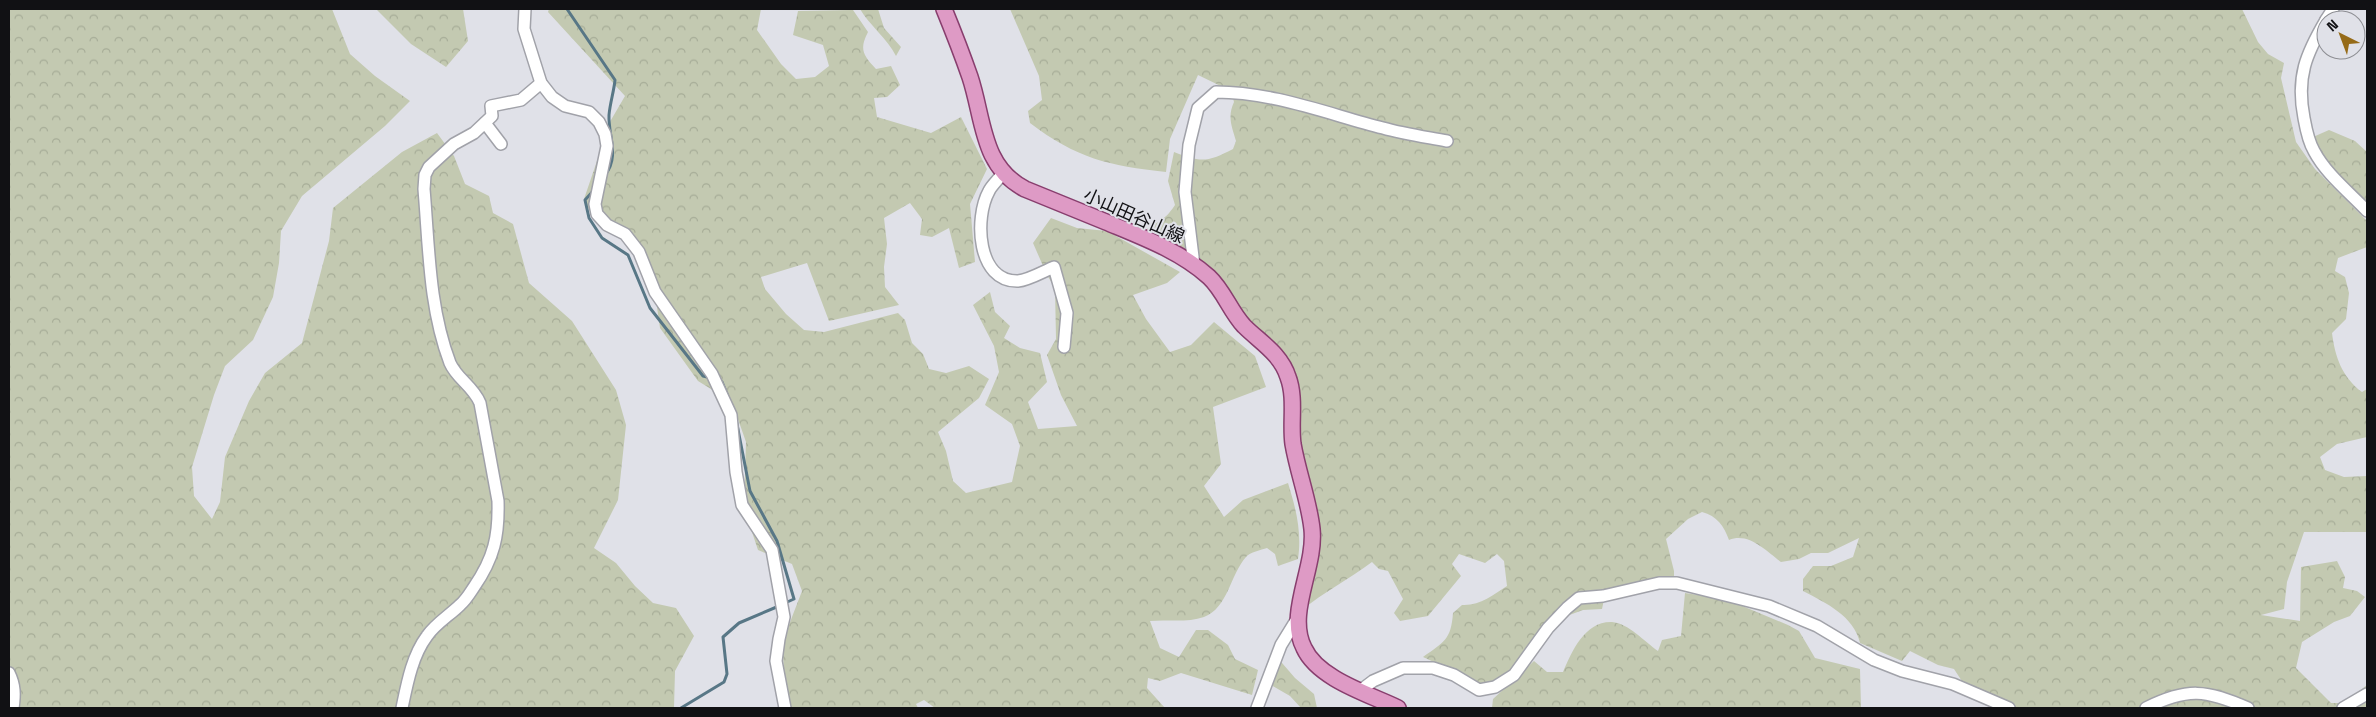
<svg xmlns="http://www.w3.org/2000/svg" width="2376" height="717" font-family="'Space Grotesk','Noto Sans JP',sans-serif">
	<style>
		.forest { fill: url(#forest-crowns) }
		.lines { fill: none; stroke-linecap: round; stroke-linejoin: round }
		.stream { stroke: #587786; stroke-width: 3 }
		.minor-casing { stroke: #a1a2a9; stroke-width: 14 }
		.major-casing { stroke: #883e6e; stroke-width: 18 }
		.minor { stroke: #fff; stroke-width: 11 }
		.major { stroke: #de9ac5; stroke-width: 15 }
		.labels { text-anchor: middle; stroke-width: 4; stroke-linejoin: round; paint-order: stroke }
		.street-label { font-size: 18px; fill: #111114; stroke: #e0e1e8 }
	</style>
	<defs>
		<pattern id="forest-crowns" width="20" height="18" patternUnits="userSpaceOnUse" patternTransform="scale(1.25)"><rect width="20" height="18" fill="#c3c9b1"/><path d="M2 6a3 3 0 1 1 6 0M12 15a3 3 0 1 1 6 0" fill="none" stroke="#a6ac97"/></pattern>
	</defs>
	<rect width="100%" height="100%" fill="#e0e1e8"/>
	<g class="forest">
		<path d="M9 9H332L350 54 375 76 410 101 385 126 302 196 281 231 279 263 273 297 253 340 225 366 214 395 192 467 194 496 212 519 220 502 225 457 249 401 265 373 302 343 329 241 333 208 402 152 437 133 454 156 465 184 489 196 493 213 513 224 529 283 572 321 616 390 626 425 618 500 594 548 616 563 635 586 653 603 676 608 694 636 675 671 674 708H9Z"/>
		<path d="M376 9H463L468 41 446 67 411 44Z"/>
		<path d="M549 9H761L757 30 781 64 796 79 815 77 829 66 823 45 793 35 798 11 853 10 868 32C859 49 863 55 876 69L891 66 900 85 887 97 874 98 877 117 931 133 961 117 987 169 970 204 975 262 959 268 949 228 932 237 920 235 922 219 910 203 884 218 887 244 884 267 885 287 899 305 829 321 807 263 761 277 765 289 786 314 804 330 824 332 898 313 905 320 912 343 923 354 929 369 946 373 969 366 989 379 979 398 938 432 946 451 953 481 966 493 1012 482 1020 446 1012 424 985 405 999 372 994 346 973 305 990 292 995 312 1010 326 1004 338 1020 348 1040 353 1047 382 1028 402 1038 429 1077 426 1061 395 1047 355 1056 339 1055 288 1047 275 1033 243 1051 218 1077 228 1107 231 1180 272 1167 283 1133 295 1146 319 1170 352 1191 345 1214 322 1255 356 1266 387 1213 407 1221 464 1204 486 1224 517 1243 500 1288 483C1296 509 1302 532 1298 559L1278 566 1275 554 1267 548C1261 550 1250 552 1246 557 1230 575 1228 608 1204 617 1187 623 1167 619 1150 621L1160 648 1179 657 1196 630H1208L1228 645 1235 659 1258 670 1252 695 1181 673 1160 681 1148 678 1147 688 1165 708H935L924 700 916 704 918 708H784L785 683 782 643 802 591 792 564 758 550 744 508 746 442 732 402 698 381 660 328 655 293 633 246 591 214 584 199 611 120 625 96 548 12Z"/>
		<path d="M860 9H878L884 28 901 47 896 56C887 38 870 26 860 9Z"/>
		<path d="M1010 9H2242L2258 42 2268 54 2284 63 2281 78 2296 142 2315 169 2367 221V247L2338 258 2335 271 2345 277 2349 293 2346 319 2332 333C2335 357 2342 377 2362 392L2367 389V437L2337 444 2320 457 2325 470 2344 477 2367 476V532H2304L2287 582 2284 609 2261 615 2300 621 2301 567 2337 561 2345 577 2343 588 2357 591 2365 597 2350 616 2334 622 2302 642 2296 668 2331 703H2343L2367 685V708H1995L1973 698 1954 669 1938 665 1910 651 1902 661 1860 643C1854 616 1826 603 1803 591V579L1813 566H1831L1853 557 1859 538 1828 553H1811L1799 559 1781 562C1766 551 1749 532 1729 540 1724 526 1717 516 1702 512L1688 519 1666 539 1674 571V588L1630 584 1606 590 1602 609 1583 610 1564 617 1508 673 1491 683 1477 686 1460 674 1423 657C1444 642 1451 640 1453 613L1462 605C1480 606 1493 595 1507 586L1504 561 1497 554 1485 563 1459 554 1452 564 1461 576 1428 616 1400 621 1394 613 1403 599 1388 571 1379 569 1372 562C1349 579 1324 592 1302 610L1307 555 1294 383 1229 320 1205 278 1143 232C1158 220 1163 223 1175 205L1168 181 1174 152C1201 163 1208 162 1233 149L1236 141C1232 127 1227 117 1234 102L1231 91 1198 75 1170 139 1166 172C1109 166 1076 158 1030 123L1028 111 1042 100 1039 76Z"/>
		<path d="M2329 130 2355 141 2367 152V204L2327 163 2313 137Z"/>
		<path d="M1685 593 1711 597 1740 605 1788 625 1799 631 1815 658 1860 669 1861 708H1492L1493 699 1534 661 1547 672H1563C1572 651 1585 621 1612 622 1628 623 1645 642 1658 651L1662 640 1681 636Z"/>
		<path d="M1276 656 1295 678 1314 694 1317 708H1301L1290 696 1271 685Z"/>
	</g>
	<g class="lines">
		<g class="stream">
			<path d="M567 9 615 80C614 91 610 103 609 115 608 136 620 156 605 175"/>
			<path d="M594 190 585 200 589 218 602 238 628 255 650 308 703 376 711 378"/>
			<path d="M719 381 722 382 727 394"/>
			<path d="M735 414 750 491 777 541 794 599 785 603"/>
			<path d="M681 708 724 682 727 674 723 637 739 623 779 606"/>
		</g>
		<g class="minor-casing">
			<g id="minor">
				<path d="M525 9 524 29 541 83 552 97 565 106 589 112 599 122 605 134 607 146 595 204 597 214 607 225 625 234 639 252 655 292 712 374 731 415 736 472 742 505 772 550 784 617 779 639 776 661 785 708"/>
				<path d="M2326 20C2306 54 2296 77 2304 118 2306 129 2308 141 2314 151 2326 174 2349 192 2367 211"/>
				<path d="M2326 20 2333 9"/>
				<path d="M485 123 501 144"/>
				<path d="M1003 173C999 179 992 185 989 191 974 218 977 282 1018 281 1029 280 1044 271 1054 267L1067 313 1064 347"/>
				<path d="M1194 265 1185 192 1189 145 1198 108 1216 92C1273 92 1328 114 1383 128 1404 134 1426 137 1447 141"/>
				<path d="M9 673C15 685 15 695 13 708"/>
				<path d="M1361 690 1373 681 1403 668H1433L1454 675 1479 690 1495 687 1514 675 1548 628 1567 608 1579 598 1603 596 1659 583H1677L1769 606 1817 626 1874 660 1902 671 1953 684 2009 708"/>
				<path d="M402 708C407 684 412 656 427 636 435 624 450 615 460 605 466 600 470 593 474 587 494 558 499 536 498 501L480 403C473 386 457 379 450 363 429 308 429 248 424 189L425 175 429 167 454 144 474 133 492 116 491 106 521 100 541 83"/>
				<path d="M1257 708 1281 645 1297 619"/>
				<path d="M2146 708C2188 687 2206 690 2248 708"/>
				<path d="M2343 708 2367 694"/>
			</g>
		</g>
		<g class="major-casing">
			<path id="major" d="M944 9C953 31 962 54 970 77 984 119 981 166 1025 189 1052 200 1079 211 1106 222 1142 237 1180 251 1209 277 1224 291 1230 311 1244 326 1260 342 1281 354 1288 377 1296 398 1290 423 1293 444 1298 473 1309 501 1312 529 1316 568 1286 613 1304 648 1318 679 1369 694 1398 708"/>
		</g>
		<use href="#minor" class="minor"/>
		<use href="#major" class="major"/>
	</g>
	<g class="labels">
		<g class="street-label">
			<text transform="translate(1134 216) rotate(24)" y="6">小山田谷山線</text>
		</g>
	</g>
	<rect width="2376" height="717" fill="none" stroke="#111114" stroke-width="20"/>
	<g transform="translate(2341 35) rotate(318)"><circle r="24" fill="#e0e1e8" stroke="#8d8e93"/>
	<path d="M0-4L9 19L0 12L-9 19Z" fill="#966b18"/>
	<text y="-8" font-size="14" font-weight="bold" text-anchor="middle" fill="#111114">N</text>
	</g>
</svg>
